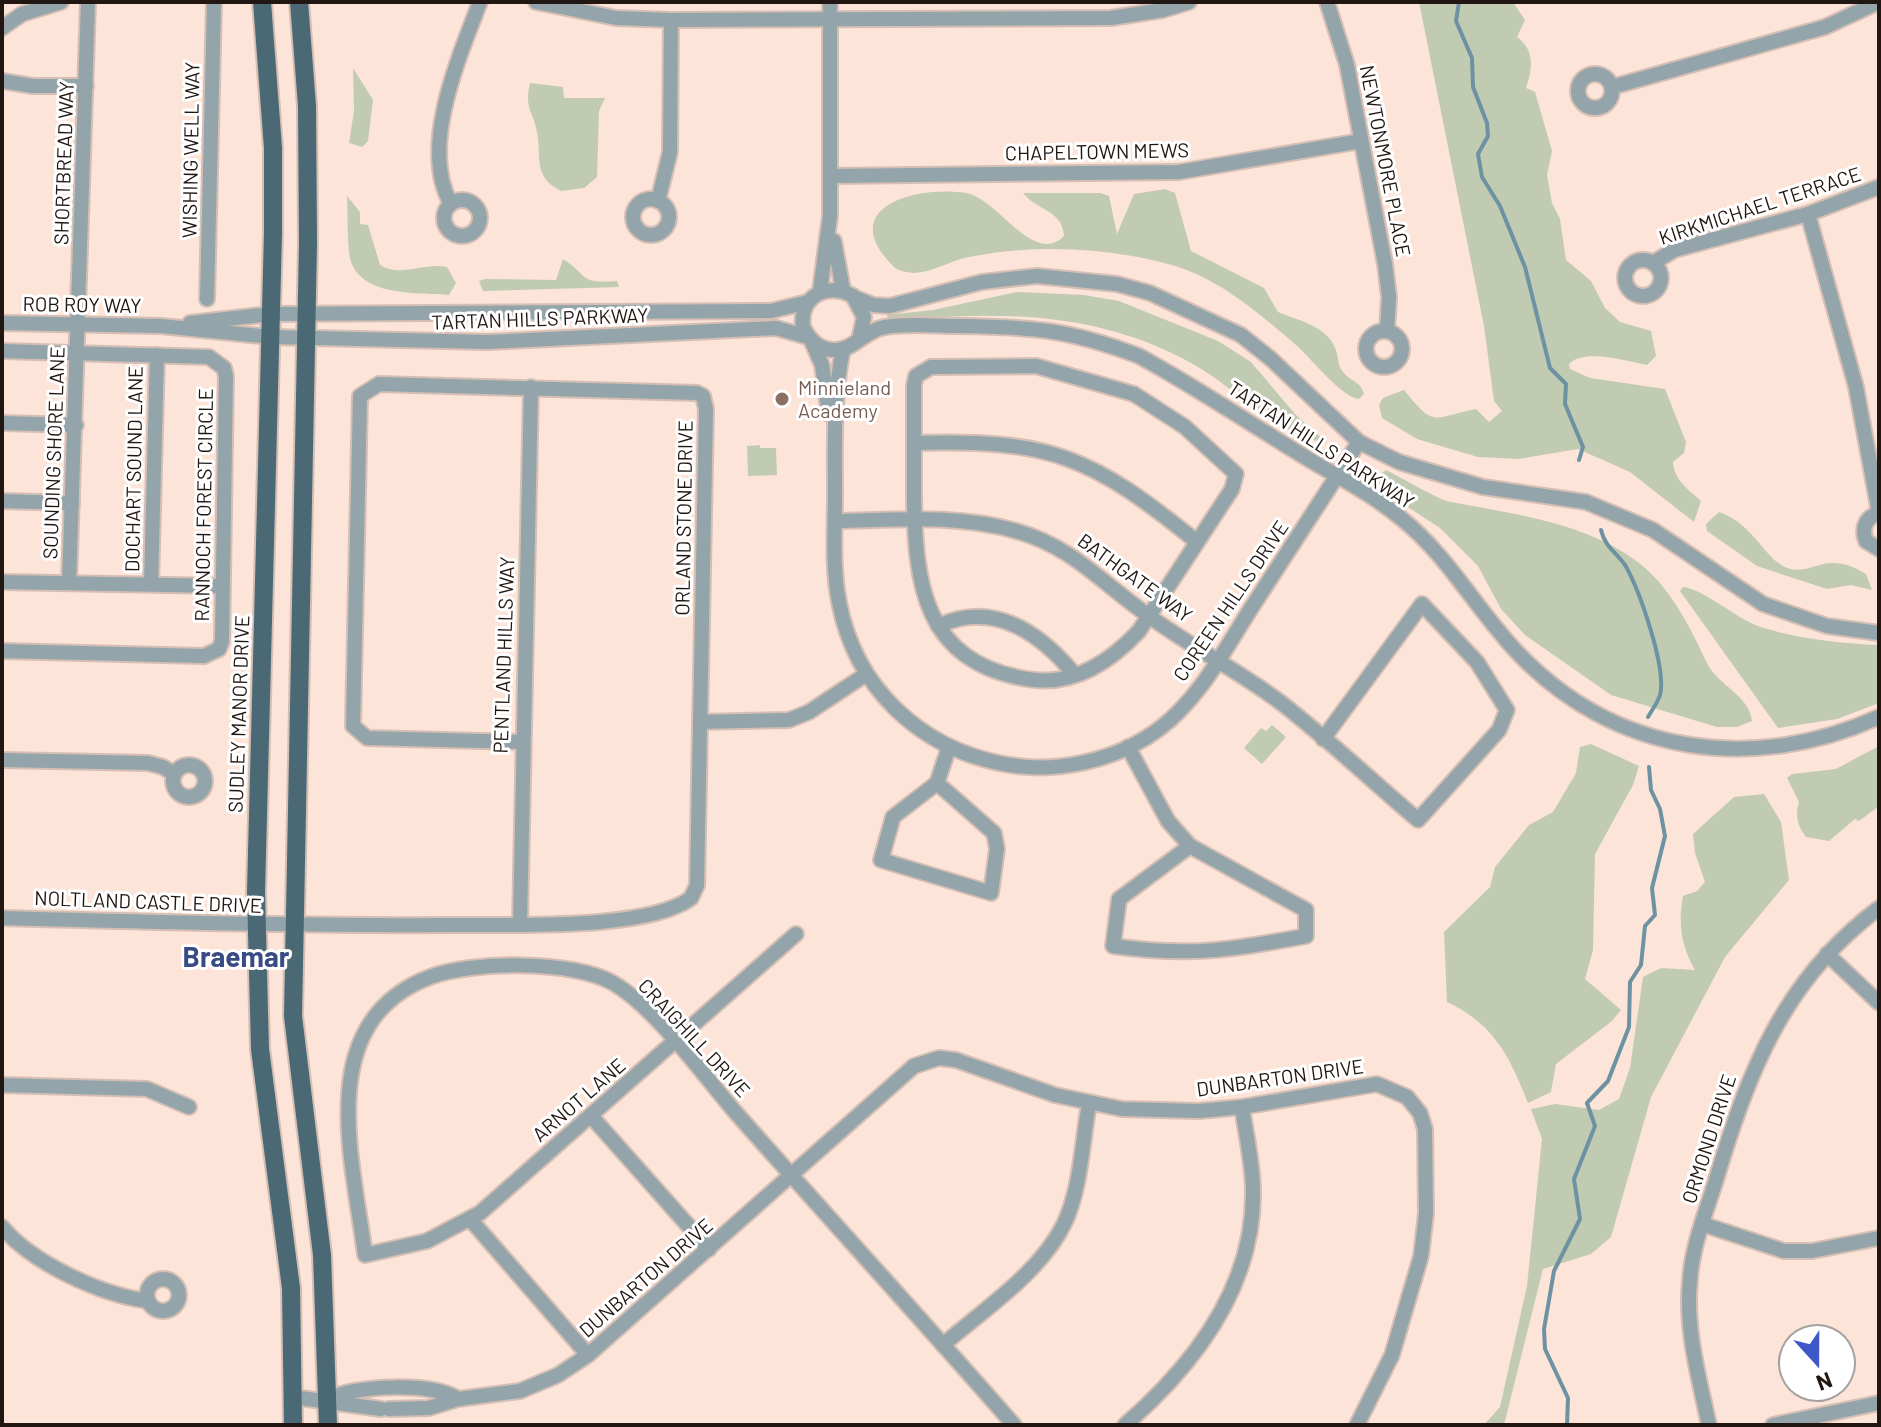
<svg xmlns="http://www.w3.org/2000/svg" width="1881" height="1427" font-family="Barlow,sans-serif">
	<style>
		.green { fill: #c1cbb2 }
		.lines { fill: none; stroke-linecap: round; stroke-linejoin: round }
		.stream { stroke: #6d92a2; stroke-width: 4 }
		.minor-casing { stroke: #d5bfb4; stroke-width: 18 }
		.major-casing { stroke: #d5bfb4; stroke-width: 22 }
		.minor { stroke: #93a4aa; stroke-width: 14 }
		.major { stroke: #4a6974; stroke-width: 18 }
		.education-dot { fill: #8d6e63; stroke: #fff; stroke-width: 3 }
		.labels { text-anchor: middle; stroke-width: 6; stroke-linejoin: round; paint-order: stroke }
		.street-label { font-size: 20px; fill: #211611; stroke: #fff }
		.education-label { font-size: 20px; fill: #785e54; stroke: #fff; text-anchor: start }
		.district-label { font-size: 28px; font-weight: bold; fill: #394b85; stroke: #fff }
	</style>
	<rect width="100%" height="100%" fill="#fce4d8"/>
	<g class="green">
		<path d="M1419 2H1513L1525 20 1517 37C1536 51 1532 71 1526 88L1535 92 1552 151 1547 175 1552 203 1560 219 1566 260 1591 281 1605 308 1620 322 1651 331 1656 356 1647 365C1627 361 1584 348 1569 364L1570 369 1590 378 1665 389 1686 442 1684 453 1673 462C1674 480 1688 489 1701 501L1694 522 1630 472 1578 449 1518 459 1478 457 1417 439 1382 418 1379 405 1383 398 1404 390C1436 430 1433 417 1476 409L1489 422 1502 411 1494 401 1484 326Z"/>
		<path d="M353 68 373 100 368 141 362 147 349 143 354 111Z"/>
		<path d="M530 83 563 87 564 98H605L599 111 597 177 584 188 561 191C532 176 542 158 537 132 533 110 524 109 530 83Z"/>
		<path d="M1165 189 1175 193 1191 251 1264 288 1278 312C1297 320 1327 326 1335 348 1339 357 1337 365 1343 372 1351 382 1361 381 1364 394L1359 399C1341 397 1311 358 1296 345 1259 313 1216 276 1168 264 1105 247 1033 244 969 257 943 262 921 282 895 268 833 208 915 185 966 193 998 198 1033 267 1064 236 1063 210 1036 210 1023 193H1100L1109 196 1117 234 1134 194Z"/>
		<path d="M347 196 360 212V224L368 225 380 265C400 278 425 262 447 267L456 283 449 295C416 292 355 298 349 253 347 234 348 215 347 196Z"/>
		<path d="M563 259C589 275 577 284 617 281L619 287 483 291 479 281 485 279 556 280Z"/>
		<path d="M1017 292 1084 295 1119 301 1218 341 1251 362 1295 414 1327 443C1277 436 1234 386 1191 363 1095 310 994 311 888 321L887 315 933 310Z"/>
		<path d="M760 445V448H776L777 475 748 476 747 446Z"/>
		<path d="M1386 470C1401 477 1438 500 1451 502 1515 514 1594 524 1645 568 1673 592 1693 633 1708 665 1717 684 1750 696 1752 721L1737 727H1717L1611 695 1525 635 1501 609 1478 566 1440 528 1374 485V479Z"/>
		<path d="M1719 512C1755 525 1764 559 1787 568 1813 577 1824 548 1866 574L1872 590 1851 585 1827 589 1757 566 1707 531 1706 524Z"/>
		<path d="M1683 587C1704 589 1736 619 1761 627 1798 639 1840 643 1879 645V703L1837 719 1778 728 1680 591Z"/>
		<path d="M1272 725 1286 737 1262 764 1244 748 1261 728 1266 731Z"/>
		<path d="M1591 744 1639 766 1633 785 1595 854 1593 950 1585 979 1621 1010 1612 1021 1556 1064 1551 1092 1528 1103C1510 1057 1494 1024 1447 1002L1444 932 1490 887 1495 867 1529 825 1553 812 1576 773 1580 747Z"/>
		<path d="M1879 746V806L1859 821 1855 819 1829 841 1806 837C1797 825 1795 816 1799 802L1787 778 1792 774 1836 769Z"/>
		<path d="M1764 794 1781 822 1789 880 1725 957 1651 1097 1611 1237 1591 1254 1543 1269 1504 1425H1484L1500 1407 1527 1286 1542 1139 1531 1109 1555 1104 1599 1110 1619 1099 1630 1068 1643 977 1661 968 1695 970C1681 946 1678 923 1683 896L1697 891 1705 882 1695 853 1693 834 1734 797Z"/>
	</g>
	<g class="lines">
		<g class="stream">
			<path d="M1459 2 1456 21 1472 58 1473 87 1487 123 1488 136 1478 154 1482 177 1500 206 1525 267 1550 368 1566 384 1565 404 1583 447 1579 460"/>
			<path d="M1601 530C1605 547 1616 552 1625 565 1639 589 1667 668 1660 695 1658 702 1652 710 1648 717"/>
			<path d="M1567 1425 1568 1398 1545 1349 1544 1329 1554 1271 1580 1219 1574 1179 1595 1126 1587 1103 1608 1081 1629 1027 1630 982 1641 965 1645 926 1655 915 1652 888 1665 836 1660 809 1651 790 1649 767"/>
		</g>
		<g class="minor-casing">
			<g id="minor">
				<path d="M536 2 616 18 671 20 1111 18 1163 10 1189 2"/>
				<path d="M1327 2 1347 65 1385 264 1389 297 1387 331"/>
				<path d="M2 28 22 14 61 2"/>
				<circle cx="1595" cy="91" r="17"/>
				<path d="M2 81 33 86H86"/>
				<path d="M1612 87 1825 27 1879 2"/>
				<path d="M830 176 1179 172 1361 141"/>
				<circle cx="651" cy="217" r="18"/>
				<circle cx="462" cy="218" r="18"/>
				<path d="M658 201 670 152 671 20"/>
				<path d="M451 204C419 148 459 57 480 2"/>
				<path d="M1808 214 1856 387 1879 512"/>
				<path d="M834 241 843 290"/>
				<circle cx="1643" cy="278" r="18"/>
				<path d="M1653 263 1674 250 1808 214 1879 187"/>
				<path d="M820 291 830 216V2"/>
				<path d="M856 298 873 305 890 306 982 282 1037 276 1117 284 1150 293 1241 335 1271 359 1359 442 1399 462 1483 487 1586 502 1653 530 1763 604 1827 626 1879 633"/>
				<path d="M207 299 214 2"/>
				<path d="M2 323 161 326 271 337 487 342 776 328 808 337"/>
				<path d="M190 323 271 314 771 311 808 302"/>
				<circle cx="1384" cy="349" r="18"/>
				<path d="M860 335 864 317 853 296C828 281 799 296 803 327 810 341 820 351 836 350 855 349 865 330 885 327 909 323 934 326 958 326 1033 327 1068 329 1139 356 1194 386 1246 421 1300 454 1334 475 1371 493 1402 519 1449 557 1476 609 1517 652 1614 755 1753 774 1879 717"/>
				<path d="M812 342 822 365 829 414"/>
				<path d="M843 349C833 397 835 444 835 493 835 529 832 567 839 602 855 687 919 748 1004 764 1056 774 1116 761 1159 729 1199 699 1224 651 1250 610 1286 554 1323 498 1359 442"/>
				<path d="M2 351 209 357 224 368 226 376 222 641 219 649 204 656 2 651"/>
				<path d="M1036 366 1134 394 1185 427 1236 474 1232 489 1139 631C1110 662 1072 687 1027 679 923 662 915 583 914 494 914 458 914 421 914 385L916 376 931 367Z"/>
				<path d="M2 423 76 425"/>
				<path d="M914 443C1051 439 1091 456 1197 542"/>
				<path d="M2 501 72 503"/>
				<path d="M1879 513C1866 517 1861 528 1866 541L1879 549"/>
				<path d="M835 521C895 520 958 514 1016 531 1069 546 1096 577 1138 608 1183 643 1235 668 1280 702 1328 739 1372 781 1418 820L1499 730 1507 710 1477 662 1422 604 1323 739"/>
				<path d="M2 582 222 586"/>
				<path d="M69 583 88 2"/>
				<path d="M151 584 157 355"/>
				<path d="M938 626C994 600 1040 633 1075 675"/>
				<path d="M700 722 789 720 809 712 865 675"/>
				<path d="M1128 747 1168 821 1190 846 1119 899 1113 946C1189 957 1232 950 1306 936V910L1190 846"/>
				<path d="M2 760 148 763 163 767 174 774"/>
				<circle cx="189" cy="781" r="16"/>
				<path d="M937 783 994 833 997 849 991 893 881 860 893 817 937 783 949 747"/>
				<path d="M2 918C152 922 302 926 452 925 509 924 647 931 691 898L697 885 706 409 703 396 697 393 379 384 360 396 353 726 367 738 521 742"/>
				<path d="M520 924 531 387"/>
				<path d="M796 934 480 1213 427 1241 365 1255C353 1160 312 1022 430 977 471 961 574 960 613 983 655 1007 704 1076 737 1114 829 1218 923 1321 1014 1425"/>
				<path d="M1827 954 1879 1003"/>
				<path d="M2 1085 147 1089 189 1107"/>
				<path d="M591 1116 709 1249"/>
				<path d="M470 1219 588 1355"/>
				<path d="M1702 1224 1784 1251H1812L1879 1238"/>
				<path d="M2 1227C32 1263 101 1295 148 1301"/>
				<circle cx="163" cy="1295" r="16"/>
				<path d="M943 1345C983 1310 1040 1273 1064 1224 1081 1189 1082 1142 1089 1104"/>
				<path d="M293 1397 381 1409"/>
				<path d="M329 1399C355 1385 433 1382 458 1399"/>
				<path d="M389 1409 429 1408 458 1399 520 1391 558 1375 588 1355 914 1066 939 1058 956 1060 1055 1095 1122 1109 1199 1111 1242 1107 1377 1084 1407 1097 1420 1113 1425 1129 1426 1213 1421 1256 1392 1355 1357 1425"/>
				<path d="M1125 1425C1193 1366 1254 1287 1253 1192 1253 1164 1246 1135 1242 1107"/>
				<path d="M1709 1425C1699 1378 1685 1329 1690 1280 1692 1246 1706 1212 1716 1180 1749 1070 1784 979 1879 908"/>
				<path d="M1773 1425 1879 1403"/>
			</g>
		</g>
		<g class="major-casing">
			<g id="major">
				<path d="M262 2 273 148V233L256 892 260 1049 291 1288 293 1425"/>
				<path d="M299 2 307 106 308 243 293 1016 322 1255 328 1425"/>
			</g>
		</g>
		<use href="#minor" class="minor"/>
		<use href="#major" class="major"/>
	</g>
	<circle class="education-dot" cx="782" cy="399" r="8"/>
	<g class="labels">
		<g class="street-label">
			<text transform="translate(191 150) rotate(-89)" y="7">WISHING WELL WAY</text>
			<text transform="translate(1097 152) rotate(-1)" y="7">CHAPELTOWN MEWS</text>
			<text transform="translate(1385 161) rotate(79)" y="7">NEWTONMORE PLACE</text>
			<text transform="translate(64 163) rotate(-88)" y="7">SHORTBREAD WAY</text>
			<text transform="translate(1760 206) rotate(-18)" y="7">KIRKMICHAEL TERRACE</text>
			<text transform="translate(82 305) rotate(1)" y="7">ROB ROY WAY</text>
			<text transform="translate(540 319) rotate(-2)" y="7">TARTAN HILLS PARKWAY</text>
			<text transform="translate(1321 445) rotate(33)" y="7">TARTAN HILLS PARKWAY</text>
			<text transform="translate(54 453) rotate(-88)" y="7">SOUNDING SHORE LANE</text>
			<text transform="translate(134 469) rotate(-89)" y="7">DOCHART SOUND LANE</text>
			<text transform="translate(204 505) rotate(-89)" y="7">RANNOCH FOREST CIRCLE</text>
			<text transform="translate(684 518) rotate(-89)" y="7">ORLAND STONE DRIVE</text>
			<text transform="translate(1135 578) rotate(36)" y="7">BATHGATE WAY</text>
			<text transform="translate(1231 601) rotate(-56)" y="7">COREEN HILLS DRIVE</text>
			<text transform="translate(504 655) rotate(-88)" y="7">PENTLAND HILLS WAY</text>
			<text transform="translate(239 714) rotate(-88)" y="7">SUDLEY MANOR DRIVE</text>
			<text transform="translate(148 902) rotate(2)" y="7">NOLTLAND CASTLE DRIVE</text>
			<text transform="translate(694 1038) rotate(47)" y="7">CRAIGHILL DRIVE</text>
			<text transform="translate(1280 1078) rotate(-8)" y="7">DUNBARTON DRIVE</text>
			<text transform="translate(579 1100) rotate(-41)" y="7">ARNOT LANE</text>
			<text transform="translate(1709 1139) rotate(-72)" y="7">ORMOND DRIVE</text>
			<text transform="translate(646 1278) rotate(-41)" y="7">DUNBARTON DRIVE</text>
		</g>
		<g class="education-label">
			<text x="798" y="395">Minnieland<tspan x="798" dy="23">Academy</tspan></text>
		</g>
		<g class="district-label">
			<text x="236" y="967">Braemar</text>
		</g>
	</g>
	<rect width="1881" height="1427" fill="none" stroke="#211611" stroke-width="8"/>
	<g transform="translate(1817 1363) rotate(159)"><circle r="38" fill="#ffffff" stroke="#a6a2a0" stroke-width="2"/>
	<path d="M0-6L14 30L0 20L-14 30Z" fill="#3e58ca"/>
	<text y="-12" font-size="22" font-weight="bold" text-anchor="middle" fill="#211611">N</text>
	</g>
</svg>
